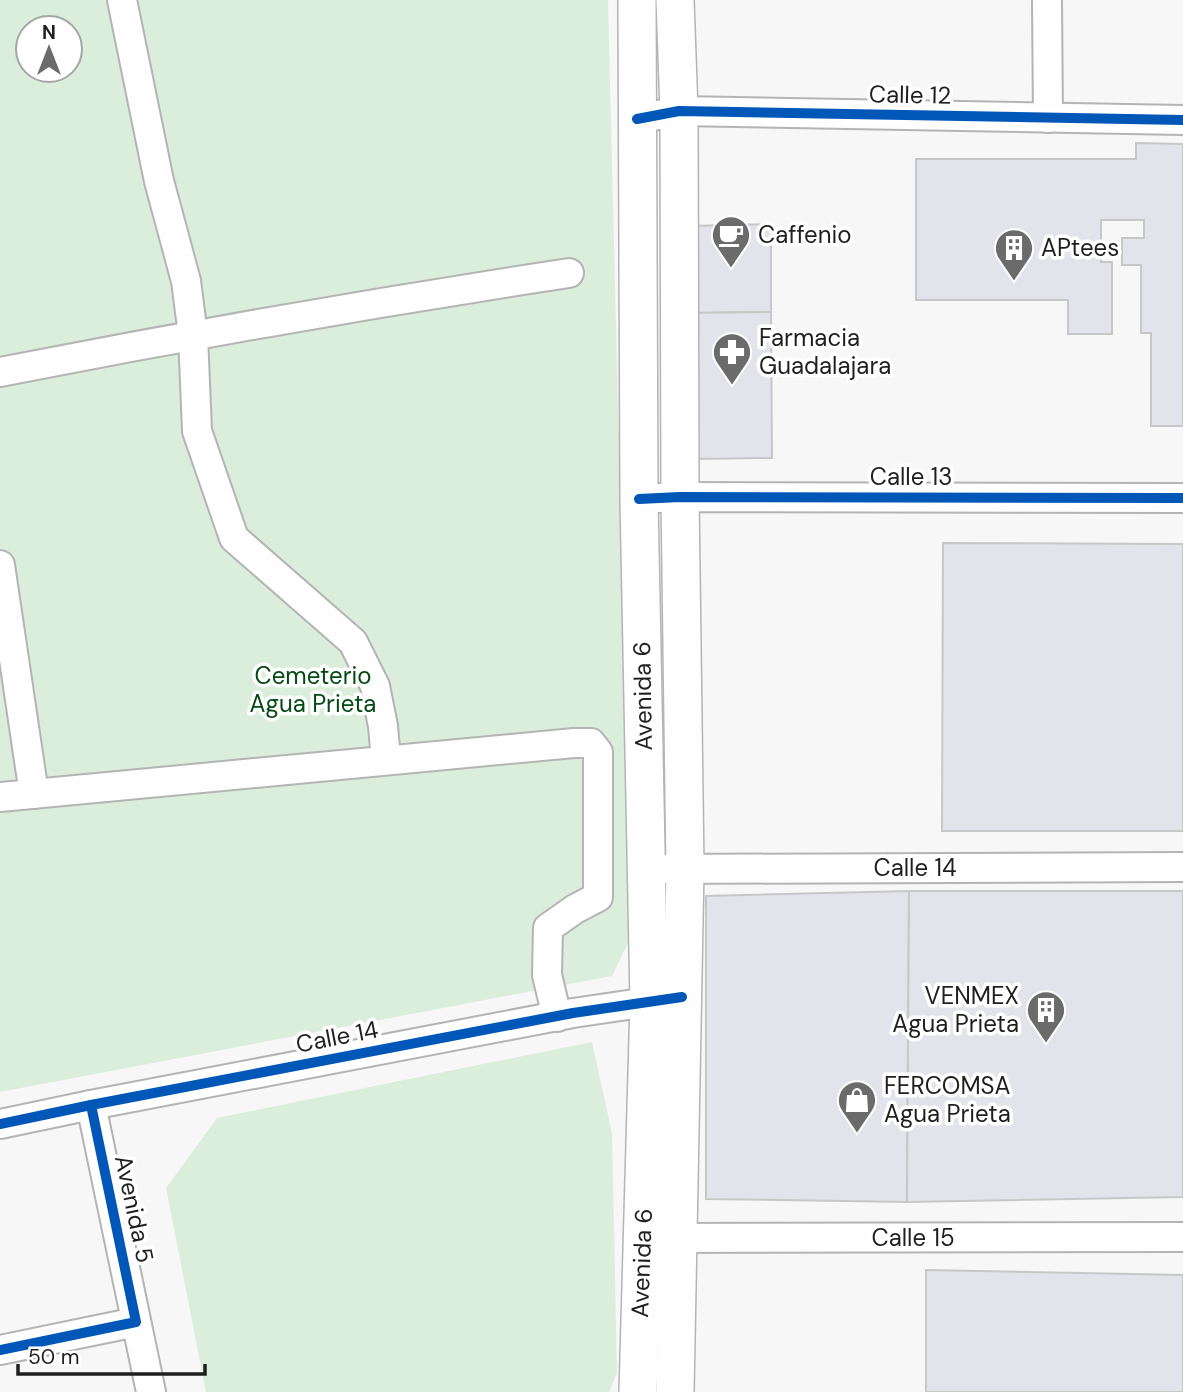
<svg xmlns="http://www.w3.org/2000/svg" width="1183" height="1392" font-family="'DM Sans',sans-serif">
	<style>
		.green { fill: #dbeedc; fill-rule: evenodd }
		.building { fill: #e3e3ec; stroke: #c7c7c7; stroke-width: 2 }
		.lines { fill: none; stroke-linecap: round; stroke-linejoin: round }
		.minor-casing { stroke: #b4b4b4; stroke-width: 32 }
		.major-casing { stroke: #b4b4b4; stroke-width: 40 }
		.minor { stroke: #fefefe; stroke-width: 28 }
		.major { stroke: #fefefe; stroke-width: 37 }
		.cycleway-casing { stroke: #fff; stroke-width: 15 }
		.cycleway { stroke: #0057b8; stroke-width: 10 }
		.labels { text-anchor: middle; stroke-width: 7; stroke-linejoin: round; paint-order: stroke }
		.street-label { font-size: 24px; fill: #1f1f1f; stroke: #fff }
		.poi-label { font-size: 24px; fill: #1f1f1f; stroke: #fff; text-anchor: start }
		.park-label { font-size: 24px; fill: #044a14; stroke: #fff }
	</style>
	<rect width="100%" height="100%" fill="#f7f7f7"/>
	<g class="green">
		<path d="M0 0H608L631 937 612 976 0 1092ZM28 28H70V70H28Z"/>
		<path d="M592 1042 612 1133 617 1373 609 1392H206L166 1188 217 1118Z"/>
	</g>
	<g class="building">
		<path d="M1136 143 1183 144V426H1151V333H1141V265H1122V238H1144V220H1101V262H1112V334H1068V300H916V159H1136Z"/>
		<path d="M771 224V312L692 313 690 226Z"/>
		<path d="M771 312 772 458 693 459 692 313Z"/>
		<path d="M943 543 1183 544V831H942Z"/>
		<path d="M909 891 907 1202 706 1199V896Z"/>
		<path d="M909 891H1183V1197L907 1202Z"/>
		<path d="M926 1270 1183 1275V1392H926Z"/>
	</g>
	<g class="lines">
		<g class="minor-casing">
			<g id="minor">
				<path d="M122 0 159 181 186 281 193 335 197 431 234 538 353 642 375 686 383 726 386 760"/>
				<path d="M1047 0 1048 118"/>
				<path d="M637 119 679 111 1183 120"/>
				<path d="M0 372C189 335 378 302 569 273"/>
				<path d="M639 499 680 497 1183 498"/>
				<path d="M0 565 34 794"/>
				<path d="M0 797 574 743H591L598 752V897L575 909 548 928 547 975 557 1017"/>
				<path d="M667 869 1183 867"/>
				<path d="M91 1105 151 1392"/>
				<path d="M0 1124 91 1105 573 1013 668 999"/>
				<path d="M660 1238 1183 1237"/>
				<path d="M0 1350 136 1322"/>
			</g>
		</g>
		<g class="major-casing">
			<g id="major">
				<path d="M637 0 639 499 649 1002 638 1392"/>
				<path d="M675 0 679 111 680 497 685 869 675 1392"/>
			</g>
		</g>
		<use href="#minor" class="minor"/>
		<use href="#major" class="major"/>
		<g class="cycleway-casing">
			<g id="cycleway">
				<path d="M637 119 679 111 1183 120"/>
				<path d="M639 499 680 497 1183 498"/>
				<path d="M0 1124 91 1105 573 1013 682 997"/>
				<path d="M0 1350 136 1322 91 1105"/>
			</g>
		</g>
		<use href="#cycleway" class="cycleway"/>
	</g>
	<defs>
		<g id="cafe-pin" transform="scale(2.0125)"><path d="M0 17L-7.5 6A9.5 9.5 0 1 1 7.5 6Z" fill="#6b6b6b" stroke="#fff"/><path d="M-5.5-4.5H6V0H3Q3 3.5 0 3.5H-2.5Q-5.5 3.5-5.5 0ZM3-3.2v2h1.7v-2ZM-6 4.5H4V6H-6Z" fill="#fff"/></g>
		<g id="building-pin" transform="scale(2.0125)"><path d="M0 17L-7.5 6A9.5 9.5 0 1 1 7.5 6Z" fill="#6b6b6b" stroke="#fff"/><path d="M-4-6H4V6H1V3H-1V6H-4ZM-2.5-4.3h1.7v1.8h-1.7ZM.8-4.3h1.7v1.8H.8ZM-2.5-1h1.7V.8h-1.7ZM.8-1h1.7V.8H.8Z" fill="#fff"/></g>
		<g id="pharmacy-pin" transform="scale(2.0125)"><path d="M0 17L-7.5 6A9.5 9.5 0 1 1 7.5 6Z" fill="#6b6b6b" stroke="#fff"/><path d="M-2-6h4v4h4v4h-4v4h-4v-4h-4v-4h4Z" fill="#fff"/></g>
		<g id="shop-pin" transform="scale(2.0125)"><path d="M0 17L-7.5 6A9.5 9.5 0 1 1 7.5 6Z" fill="#6b6b6b" stroke="#fff"/><path d="M-5-2.5h2.3a2.7 3.5 0 0 1 5.4 0H5L5.5 6h-11ZM-1.5-2.5h3a1.5 2.3 0 0 0-3 0Z" fill="#fff"/></g>
	</defs>
	<g fill-rule="evenodd">
		<use href="#cafe-pin" x="731" y="235"/>
		<use href="#building-pin" x="1014" y="248"/>
		<use href="#pharmacy-pin" x="732" y="352"/>
		<use href="#building-pin" x="1046" y="1010"/>
		<use href="#shop-pin" x="857" y="1100"/>
	</g>
	<g class="labels">
		<g class="street-label">
			<text transform="translate(910 95) rotate(1)" y="8">Calle 12</text>
			<text x="911" y="485">Calle 13</text>
			<text transform="translate(643 696) rotate(-91)" y="8">Avenida 6</text>
			<text x="915" y="876">Calle 14</text>
			<text transform="translate(337 1037) rotate(-11)" y="8">Calle 14</text>
			<text transform="translate(134 1209) rotate(78)" y="8">Avenida 5</text>
			<text x="913" y="1246">Calle 15</text>
			<text transform="translate(642 1263) rotate(-88)" y="8">Avenida 6</text>
		</g>
		<g class="poi-label">
			<text x="758" y="243">Caffenio</text>
			<text x="1041" y="256">APtees</text>
			<text x="759" y="346">Farmacia<tspan x="759" dy="28">Guadalajara</tspan></text>
			<text x="1019" y="1004" text-anchor="end">VENMEX<tspan x="1019" dy="28">Agua Prieta</tspan></text>
			<text x="884" y="1094">FERCOMSA<tspan x="884" dy="28">Agua Prieta</tspan></text>
		</g>
		<g class="park-label">
			<text x="313" y="684">Cemeterio<tspan x="313" dy="28">Agua Prieta</tspan></text>
		</g>
	</g>
	<g transform="translate(49 49)"><circle r="33" fill="#ffffff" stroke="#a5a5a5" stroke-width="2"/>
	<path d="M0-5L12 26L0 18L-12 26Z" fill="#6b6b6b"/>
	<text y="-10" font-size="19" font-weight="bold" text-anchor="middle" fill="#1f1f1f">N</text>
	</g>
	<path d="M18 1364v10h187v-10" fill="none" stroke="#1f1f1f" stroke-width="3.5"/>
	<text x="28" y="1364" font-size="21" fill="#1f1f1f" stroke="#ffffff" stroke-width="5" paint-order="stroke">50 m</text>
</svg>
